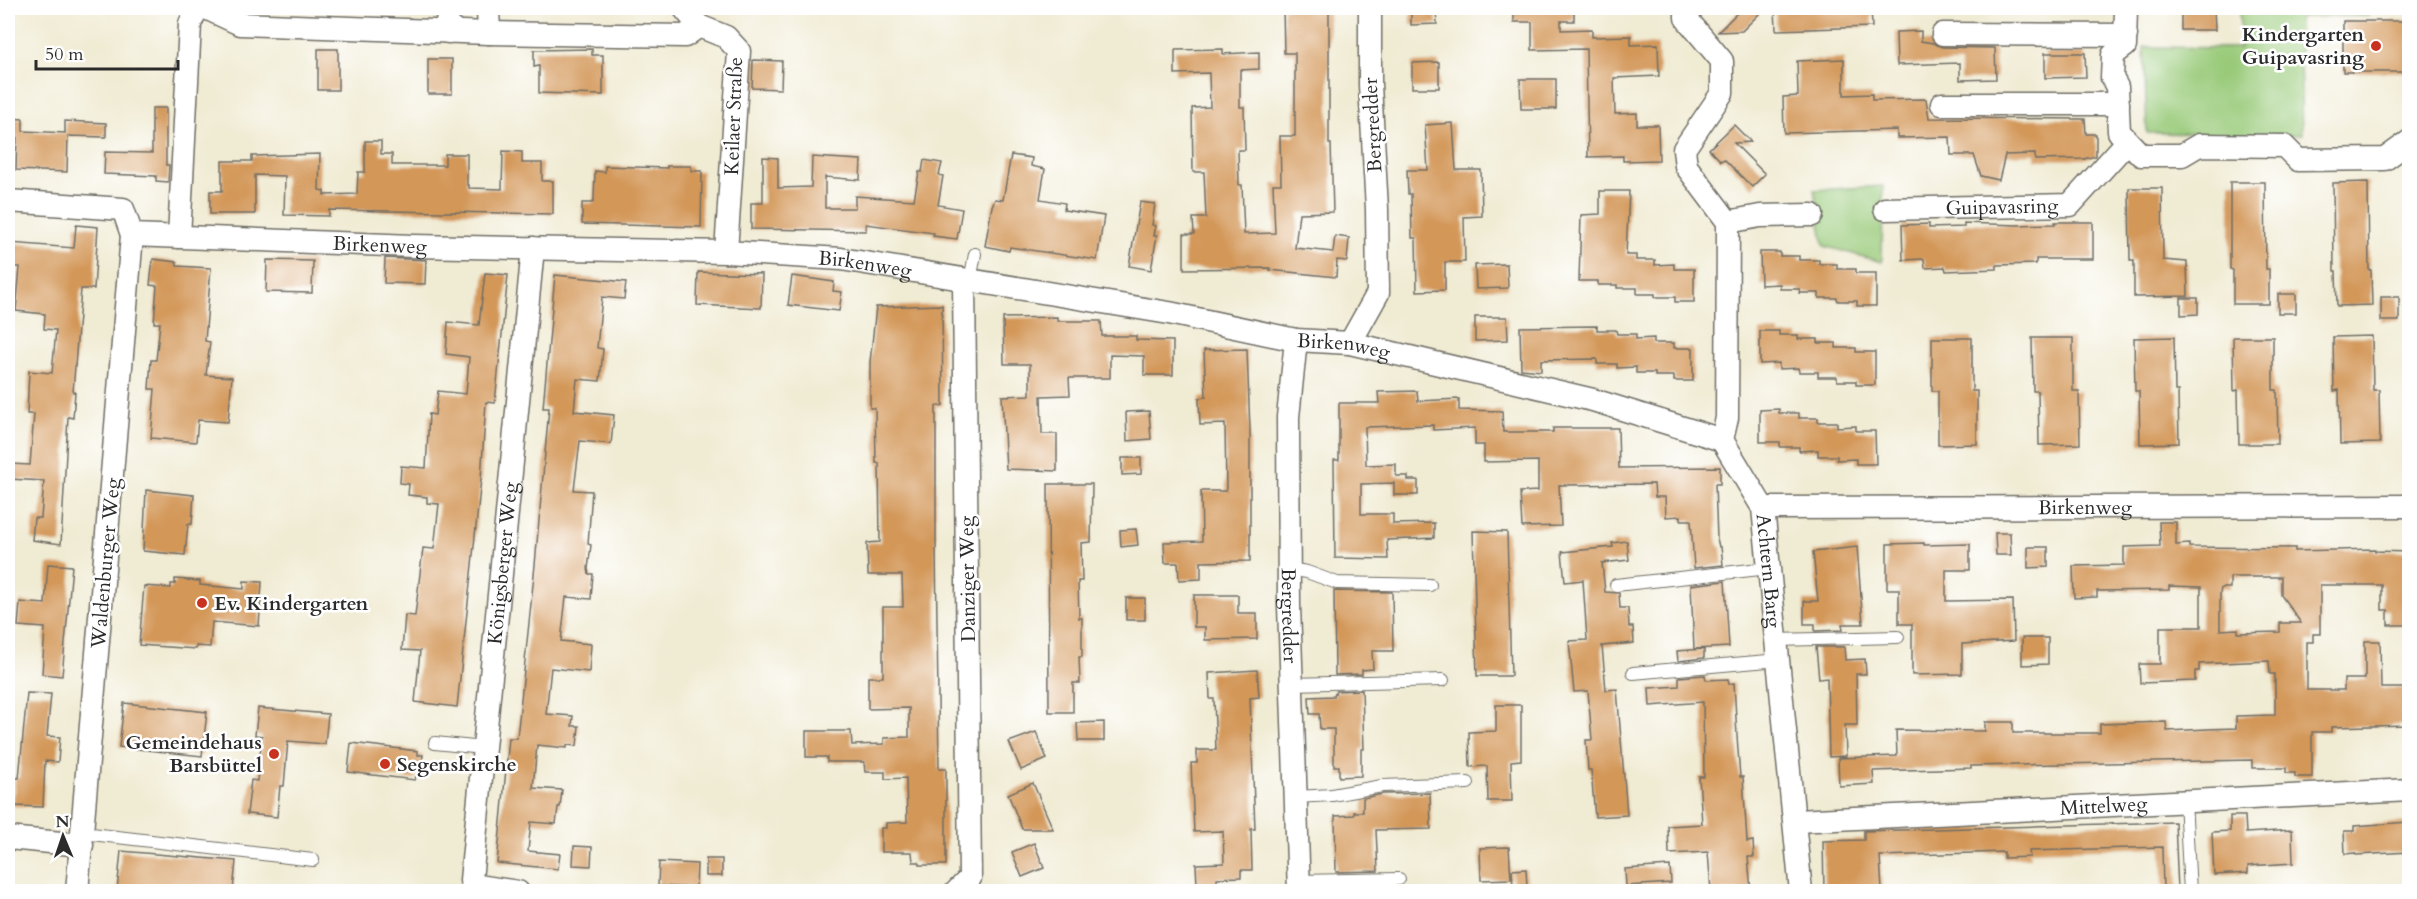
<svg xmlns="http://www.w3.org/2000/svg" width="2417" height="899" font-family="Cardo,serif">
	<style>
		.green { fill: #99ca79; stroke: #627a52; stroke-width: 1.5 }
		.building { fill: #d39758; fill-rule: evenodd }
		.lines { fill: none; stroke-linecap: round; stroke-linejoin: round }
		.lane-casing { stroke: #706e66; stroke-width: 14 }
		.street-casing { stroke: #706e66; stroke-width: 25 }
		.lane { stroke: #fff; stroke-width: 12 }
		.street { stroke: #fff; stroke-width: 22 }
		.poi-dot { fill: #c8321e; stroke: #fff; stroke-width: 2 }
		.labels { text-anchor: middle; stroke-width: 5; stroke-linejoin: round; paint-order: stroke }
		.poi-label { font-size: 20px; font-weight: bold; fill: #2b2b2b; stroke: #fff; text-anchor: end }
		.street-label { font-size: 20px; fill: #2b2b2b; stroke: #fff }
	</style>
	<rect width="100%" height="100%" fill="#fff"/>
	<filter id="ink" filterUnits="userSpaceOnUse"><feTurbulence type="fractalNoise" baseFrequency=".0167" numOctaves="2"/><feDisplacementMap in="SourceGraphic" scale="12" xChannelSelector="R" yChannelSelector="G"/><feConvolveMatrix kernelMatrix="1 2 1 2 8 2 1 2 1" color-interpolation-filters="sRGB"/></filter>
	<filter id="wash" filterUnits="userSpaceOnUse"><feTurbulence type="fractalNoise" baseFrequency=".008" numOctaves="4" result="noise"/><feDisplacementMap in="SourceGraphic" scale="24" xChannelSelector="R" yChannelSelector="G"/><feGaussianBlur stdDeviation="1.35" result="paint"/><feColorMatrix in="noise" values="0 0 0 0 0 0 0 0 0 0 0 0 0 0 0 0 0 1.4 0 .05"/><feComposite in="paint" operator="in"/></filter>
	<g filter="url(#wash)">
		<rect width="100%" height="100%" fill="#f0ebd3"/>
		<g class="green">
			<path d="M2240 8H2369L2368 16 2299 17 2302 135 2147 133 2144 47 2240 48Z"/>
			<path d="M1883 186 1882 262 1824 246 1814 190Z"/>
		</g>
		<g id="blocks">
			<g class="building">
				<path d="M1283 8H1329V144H1331L1333 212 1299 213 1295 248 1333 252 1335 236 1349 238 1347 261 1337 260 1336 277 1270 270V268L1184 269V234H1194L1193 218H1206L1204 172H1193L1192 108 1210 107 1209 73 1175 74V50L1223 49V54L1259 52V69L1240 70V107H1244L1245 150H1238L1239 185H1242L1244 234 1275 233 1273 184H1281L1280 136H1295V53H1284Z"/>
				<path d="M1411 8H1436L1437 24 1411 25Z"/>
				<path d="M1514 8H1574V21H1561V30L1592 29V37L1631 36V45L1658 44 1659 76 1614 78 1615 114 1637 113V125H1658L1659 160 1623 161V156L1588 157 1586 49 1532 50V22H1514Z"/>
				<path d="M1742 8H1765L1742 31 1718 32Z"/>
				<path d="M1775 8H1871L1872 27 1776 30Z"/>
				<path d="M2181 8H2214L2215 30H2181Z"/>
				<rect x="2343" y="21" width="66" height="51"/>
				<path d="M1921 31V41L1933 43 1942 47 1995 48 1996 79 1960 80V63L1897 65 1896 32Z"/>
				<rect x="318" y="49" width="20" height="41"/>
				<path d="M592 49V55H603V95L539 93V66L534 67V50Z"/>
				<path d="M2045 53H2085L2086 77 2045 78Z"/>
				<rect x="428" y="59" width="24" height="35"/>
				<path d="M1844 59V95L1872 94V100L1926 99 1929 118 2085 119 2086 134H2096V156L2084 159 2035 160V154L2005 155 1999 180 1981 176 1974 155H1951L1950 137 1897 138V130L1784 133 1783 97 1798 96 1797 61Z"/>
				<path d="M753 60 782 61 781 89 752 88Z"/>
				<path d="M1439 62V88H1412V63Z"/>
				<path d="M1520 79H1556V109H1521Z"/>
				<path d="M152 108H166V165H169L168 182 156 181V176L104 174 105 152 152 153Z"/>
				<path d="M8 118 23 119V131L47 132 65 133V121L106 123V137L68 136 67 172 16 170 17 134H8Z"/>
				<path d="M1453 123 1456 170H1481L1482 216 1464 217 1465 262H1445V290L1417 291 1416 238H1412L1411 194H1408L1407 170H1428L1425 125Z"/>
				<path d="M1734 125 1751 142 1734 143 1765 174 1752 187 1724 159 1721 161 1709 149Z"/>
				<path d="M365 141H381V154H392V165H445V154H467V185H469V188L502 189 503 151 522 152V163H542V181H553V214L329 210V216L284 215 285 176 255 175V214H210V191H222V161H252V156L320 154 319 190 324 191V195L357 194 358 172H365Z"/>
				<path d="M1011 155 1032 158 1031 166 1045 169 1040 199 1065 203 1064 210 1104 216 1097 260 1010 247 1009 251 985 246 992 206 995 199 1003 200Z"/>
				<path d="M763 157 778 158V188L811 187 812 157 861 160 860 180 825 177V208H855V196L914 200 919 172H922L924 160 942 163 939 175 943 176 938 205 962 209 957 239 933 236 934 233 866 224V231L751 229V203H763Z"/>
				<path d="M605 166 667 168V166H691V171H702L701 227 582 224V203H592L594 200 595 171 605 172Z"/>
				<path d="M2230 182H2265L2266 269H2269V304H2233V270L2230 269Z"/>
				<path d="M2368 182 2369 270H2371L2372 305 2337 306 2336 271H2334L2333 183Z"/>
				<path d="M2129 188H2162L2163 260 2187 262 2188 296 2134 297V261H2130Z"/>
				<path d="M1600 191H1629L1626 255H1636V260H1655V265L1674 264V269H1694V302H1675V297H1655V294H1637V288H1617V285H1598V281H1579L1581 215 1600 214Z"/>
				<path d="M1140 202 1155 204 1152 225 1156 226 1154 235H1157L1151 270 1129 266Z"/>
				<path d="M2055 222H2093V259H2036V264L1997 265V269L1946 271 1945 267 1925 268 1924 259 1903 260 1902 225 1929 224V228L1964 227V223L2017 225 2055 224Z"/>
				<path d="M76 225 98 227 94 289H81L73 392H75L73 418 68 417 61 544 32 540 34 518H41L44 481 9 479 10 464 30 465 34 414H27L29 371 52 373 56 330 44 329 45 314 16 311 20 267H8L10 243 74 248Z"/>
				<path d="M1760 252H1780V256H1799V260H1819V264H1837V269H1856V273H1876V306H1857V301H1838L1837 298H1819V293H1799L1800 289H1780V284L1761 285Z"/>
				<path d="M385 258 426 260 425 284 384 283Z"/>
				<path d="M153 259 177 262V266L211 268 205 341 210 342 206 375 232 377 228 422 198 420 196 442 151 438 155 389H149L151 360H156L160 323H154L157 286 150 285Z"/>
				<path d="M267 260 313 261 312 293 266 292Z"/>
				<path d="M1507 264 1508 288 1476 289 1475 265Z"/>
				<path d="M698 272 762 274 761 308 697 305Z"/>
				<path d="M485 273 508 275 495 403 486 402 481 479 457 707 415 702 420 651 402 650 405 615 415 616 423 548 434 549 439 504 427 503V497L408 495 409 484 400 483 401 466 426 468 429 414 435 415 438 391 466 394 469 357 446 354 448 322 479 325Z"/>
				<path d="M555 275 626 282 624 299 602 297 597 348 603 349 600 381 577 379 574 411 614 415 611 444 580 441 574 490 592 491 588 544 591 545 588 569 589 574H593L591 599 566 597 561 641 591 644 589 672 551 668 546 714 573 716 572 726H579L577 746 567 745V748L537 745 533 788 562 790 560 807H558L556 824 531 822 528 851 560 854 558 869 497 863 509 738H517L535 565 549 408H543Z"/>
				<path d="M792 276 834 282 833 291 842 292 839 311 788 305Z"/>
				<rect x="2278" y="294" width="18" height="19"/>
				<rect x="2381" y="297" width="18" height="24"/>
				<path d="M2181 298H2198V314L2181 315Z"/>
				<path d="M942 305 943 406H936V550L939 769H946V865H919V862H913L912 852H881V828H886V823L907 822 906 778 885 779V772H865L864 762H827V757H806V731H851L852 745 884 744V738L909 737V708L868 709V677H883V607H903L902 575H868L867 543 880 542 879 463H876L875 408H870V362L876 307Z"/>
				<path d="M1057 317V321H1101L1102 336H1136V340L1173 341V375H1144V356L1110 355V378H1069L1070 395 1041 396 1042 434H1057V471L1006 469 1002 396 1030 395V364H1004L1003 318Z"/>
				<path d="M1475 317H1507L1508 340 1475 341Z"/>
				<path d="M1597 326V330H1616L1617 334H1636V339L1654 338V343H1674V348H1693V381H1674V376H1655V373H1636V367L1617 368V364H1597V359L1541 360V371L1521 369 1520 327Z"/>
				<path d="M1760 331H1779V335H1798V339H1818V343H1836V348H1856V352H1875V385H1856V381H1837V377H1818V372H1799L1798 368 1779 369V363L1760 364Z"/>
				<path d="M2372 336 2373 390H2379L2380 443 2340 444 2339 390 2334 391 2333 337Z"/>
				<path d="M2174 337 2175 391H2178L2179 443 2140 444 2139 391H2135L2134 338Z"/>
				<path d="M2233 337H2273V390H2277L2278 444H2239L2238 390 2234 391Z"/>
				<path d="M1932 338H1972V391H1977V444L1938 445V391H1932Z"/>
				<path d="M2032 338H2073V391H2079L2080 444 2039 445 2038 391H2033Z"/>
				<path d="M1247 349 1250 431V561L1201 562V579L1179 580 1178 563H1165L1164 542 1202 541 1201 491H1226L1225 424 1200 425 1199 398 1206 397 1204 350Z"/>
				<path d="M1417 391 1418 401 1459 399V410L1502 411 1503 432H1553V428H1618L1619 468 1720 467V484H1715L1717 538 1719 547H1721L1723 565 1694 568 1691 520H1681V516L1666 517 1665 497H1655L1654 484 1559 485 1561 526 1522 527 1520 492 1538 491V461L1484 462V445H1475V428L1433 430V425L1365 427 1366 465 1396 464V476H1408V480H1418V495H1394V483L1361 484V514H1393V524L1434 523V538L1387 540 1388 559 1335 558 1334 460H1339V403H1379L1378 392Z"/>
				<path d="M1779 409V413H1799V418H1818V422H1837V427L1856 426V431H1875L1876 464H1856V459L1837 460V456H1818V450L1799 451V447H1780V442H1760V410Z"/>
				<path d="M1149 411 1151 439 1127 441 1126 412Z"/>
				<path d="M1122 458H1141V474L1122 475Z"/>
				<path d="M1048 484H1092L1091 542 1081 543 1082 581H1078L1079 618H1082V657H1079L1080 683H1073V712H1049Z"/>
				<path d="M146 490 194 495 192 524H188L185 555 143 551Z"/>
				<path d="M2159 522H2176V545L2189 544V547L2295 548V551L2375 549V551L2409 552V620H2407V625H2388V610H2382V585H2320V634H2313V642H2307V690H2344V679H2365V641H2380L2381 688H2409V725L2331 727V732H2312V777H2295V773H2286V768H2252V760L1971 766V768L1873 771 1874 784 1839 786 1838 758 1897 756 1896 730 1985 731V722H2013V733H2100V724L2166 722 2167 731 2208 729 2236 728V716L2275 715V674H2270L2269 661 2199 664V671H2195V681L2140 683 2139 664H2160V627H2201V587L2169 586V590L2097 591V597L2074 598 2073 566 2124 565V547L2160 546ZM2230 577H2281V595L2301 623H2280V632L2238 633V629L2220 630V594L2221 588H2230Z"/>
				<path d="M1136 529 1138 545 1121 547 1120 530Z"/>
				<path d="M1473 531 1507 532 1511 676H1477Z"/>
				<path d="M1995 533H2010L2011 555H1996Z"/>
				<path d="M1627 541 1629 560 1602 563 1605 592 1619 593 1620 608H1628L1629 627H1633L1634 643 1602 646 1606 690 1617 689 1627 815 1595 817 1591 770H1588L1586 740H1592L1588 691 1574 692 1569 641 1587 640 1583 580 1565 582 1562 552 1613 547 1612 543Z"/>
				<path d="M1924 543V545L1970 544V570H1946V601L2013 600 2014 641 1962 644V674L1912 675V624H1899V589H1887V544Z"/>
				<path d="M1857 547 1863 624H1842L1843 630 1815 631V624H1804V601H1818L1813 552Z"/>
				<path d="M2028 547H2048V567L2028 568Z"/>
				<path d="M48 564 72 566 62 676 42 674 45 628 18 626 20 602 45 604Z"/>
				<path d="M175 579 200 581V585L244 589V581L262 582 259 626 212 622 210 647 196 646V649L139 645 144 586 171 588V584H175Z"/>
				<path d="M1725 581 1729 647 1694 649 1691 585Z"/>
				<path d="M1334 591 1392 592 1393 651H1372L1373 669 1362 670V674L1335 675Z"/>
				<path d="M1194 595H1238V613H1257V639L1205 640V627H1194Z"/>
				<rect x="1126" y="598" width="19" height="22"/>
				<path d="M2022 638H2048V664L2022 665Z"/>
				<path d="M1816 647H1844L1845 660 1865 659 1866 674H1856L1857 725H1845L1846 756 1829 757 1827 678 1819 679Z"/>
				<path d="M1704 649V658L1678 661 1677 651Z"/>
				<path d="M1257 670 1259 697 1250 698 1255 829H1251L1252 870H1241V877L1217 878V885L1197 886 1196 864 1224 863 1223 831 1194 832 1191 763H1197V750H1216L1214 699H1210L1209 673Z"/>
				<path d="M1705 675 1706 680 1728 679 1729 684 1734 683 1737 736 1740 777H1743L1747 842 1753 841 1754 857H1748L1751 891H1711L1708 852 1669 854 1668 826 1702 824 1699 777H1704L1703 702 1650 706 1649 688 1679 686V677Z"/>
				<path d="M1362 690 1364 749H1361V776L1339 777V766H1334V729H1320L1319 714H1310L1309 697 1334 696 1336 691Z"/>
				<path d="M27 693 51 694 47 736 60 737 58 762 45 761 43 807 13 806 15 778H19Z"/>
				<path d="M124 703 207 712 202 756 119 747Z"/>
				<path d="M1496 705H1521V760L1511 761 1512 801H1488L1487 766 1470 767 1469 732 1496 731Z"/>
				<path d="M258 708 328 714 325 744 288 741 284 786H280L277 817 247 814 251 780 257 781 262 736 255 735Z"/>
				<path d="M1104 722V741H1078L1077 723Z"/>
				<path d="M1036 732 1047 759 1021 770 1009 742Z"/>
				<path d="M351 743 418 751V755H423L420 776H416L415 780 348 772Z"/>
				<path d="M1033 783 1053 829H1022L1008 794Z"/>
				<path d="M1430 793 1431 829 1376 830 1378 871 1336 872 1335 816 1354 815V812H1363V798L1383 794Z"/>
				<path d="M2230 816H2245L2246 833 2292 830 2293 863 2248 866V873L2214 875 2212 832 2230 831Z"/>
				<path d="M2175 822 2178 891H2163L2162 847 2029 851 2030 857 2004 858V852L1880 856 1882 891H1824L1823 841 1864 840V831Z"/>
				<path d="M2409 822V852L2356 855 2355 853 2345 854 2344 831H2354V826Z"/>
				<path d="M1034 843 1044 868 1022 877 1012 852Z"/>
				<path d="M574 846 592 847 591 866 573 865Z"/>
				<path d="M1509 847 1511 879 1481 880 1480 848Z"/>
				<path d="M121 851 236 861 233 891 157 890V891H117Z"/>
				<rect x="706" y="859" width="16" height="17"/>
				<path d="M659 862 697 864 696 888 658 886Z"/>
				<path d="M1670 866 1671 883 1626 886 1625 869Z"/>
				<path d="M1526 869 1527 887 1513 888 1512 870Z"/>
			</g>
		</g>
	</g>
	<g filter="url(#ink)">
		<use href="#blocks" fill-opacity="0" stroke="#706e66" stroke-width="1.5"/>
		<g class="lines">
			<g class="lane-casing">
				<g id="lane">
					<path d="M970 281 975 254"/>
					<path d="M1289 569 1307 572 1337 583 1430 585"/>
					<path d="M1616 585 1769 568"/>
					<path d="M1776 640 1898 637"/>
					<path d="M1633 673 1779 660"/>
					<path d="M1292 684 1443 680"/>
					<path d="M435 743 483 748"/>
					<path d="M1296 797 1332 795 1382 786 1468 783"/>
					<path d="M2185 800 2190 892"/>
					<path d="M83 833 313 860"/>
					<path d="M1299 881 1399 879"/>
				</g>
			</g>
			<g class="street-casing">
				<g id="street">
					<path d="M206 8 240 24 489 33 685 36 699 26"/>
					<path d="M447 8 448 32"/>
					<path d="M488 8 489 33"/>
					<path d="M684 8 699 26 726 37 739 51 726 252"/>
					<path id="s1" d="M1686 8V18L1722 61V93L1684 149 1686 166 1728 222 1727 418 1722 440 1763 508 1801 892"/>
					<path d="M2126 8 2125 46 2113 55 2112 78 2117 87 2119 132 2141 155H2182L2199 145 2284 146 2298 160 2385 159 2410 141"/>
					<path d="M1943 34 2126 35"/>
					<path d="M1942 104H2118"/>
					<path d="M8 201 123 209 132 235 77 892"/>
					<path id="s2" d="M1885 209 2070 205 2127 142"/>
					<path d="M1728 222 1760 216 1812 215"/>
					<path id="s3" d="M132 235 413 246 726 252 841 259 1169 313 1296 340 1350 343 1593 400 1722 440"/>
					<path d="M179 237 190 24 197 8"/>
					<path id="s4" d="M1296 340 1288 417 1289 606 1299 892"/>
					<path d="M1350 343 1378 293 1377 209 1370 85V8"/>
					<path id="s5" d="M1763 508 2410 506"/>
					<path id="s6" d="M1796 821 2410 790"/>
					<path d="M8 838 82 845"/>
					<path id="s7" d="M518 892 478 886 471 880 533 248"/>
					<path d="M956 892 970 878 964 280"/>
				</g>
			</g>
			<use href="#lane" class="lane"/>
			<use href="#street" class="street"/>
		</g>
	</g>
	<g class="poi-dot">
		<circle cx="2376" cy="46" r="6"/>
		<circle cx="202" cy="603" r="6"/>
		<circle cx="274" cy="754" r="6"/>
		<circle cx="385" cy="764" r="6"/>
	</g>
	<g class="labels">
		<g class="poi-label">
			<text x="2364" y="41">Kindergarten<tspan x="2364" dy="23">Guipavasring</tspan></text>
			<text x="214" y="610" text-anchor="start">Ev. Kindergarten</text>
			<text x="262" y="749">Gemeindehaus<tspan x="262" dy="23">Barsbüttel</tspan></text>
			<text x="397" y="771" text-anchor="start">Segenskirche</text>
		</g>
		<g class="street-label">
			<text transform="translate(733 116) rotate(-88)" y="7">Keilaer Straße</text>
			<text transform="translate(1372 125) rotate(-93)" y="7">Bergredder</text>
			<text dy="7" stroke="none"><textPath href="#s2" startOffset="117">Guipavasring</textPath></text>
			<text dy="7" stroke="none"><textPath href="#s3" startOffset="248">Birkenweg</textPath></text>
			<text dy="7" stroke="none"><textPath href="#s3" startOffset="734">Birkenweg</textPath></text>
			<text dy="7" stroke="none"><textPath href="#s3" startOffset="1220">Birkenweg</textPath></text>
			<text dy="7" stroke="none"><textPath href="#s5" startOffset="322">Birkenweg</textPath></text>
			<text transform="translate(105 563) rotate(-85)" y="7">Waldenburger Weg</text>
			<text dy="7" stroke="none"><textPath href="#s7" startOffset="368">Königsberger Weg</textPath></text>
			<text dy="7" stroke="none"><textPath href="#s1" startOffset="614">Achtern Barg</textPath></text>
			<text transform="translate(967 579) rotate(-91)" y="7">Danziger Weg</text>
			<text dy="7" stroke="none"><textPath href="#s4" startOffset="276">Bergredder</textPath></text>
			<text dy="7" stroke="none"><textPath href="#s6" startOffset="308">Mittelweg</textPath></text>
		</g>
	</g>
	<rect width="2417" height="899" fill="none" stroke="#fff" stroke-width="30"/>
	<g transform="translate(63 836) rotate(358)" stroke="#ffffff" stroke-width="4.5" paint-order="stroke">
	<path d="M0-4.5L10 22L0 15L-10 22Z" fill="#2b2b2b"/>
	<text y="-9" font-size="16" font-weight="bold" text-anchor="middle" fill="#2b2b2b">N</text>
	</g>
	<path d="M36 60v9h142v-9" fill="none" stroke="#2b2b2b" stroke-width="3"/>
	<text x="45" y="60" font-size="18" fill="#2b2b2b" stroke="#ffffff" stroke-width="4.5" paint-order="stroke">50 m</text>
</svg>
